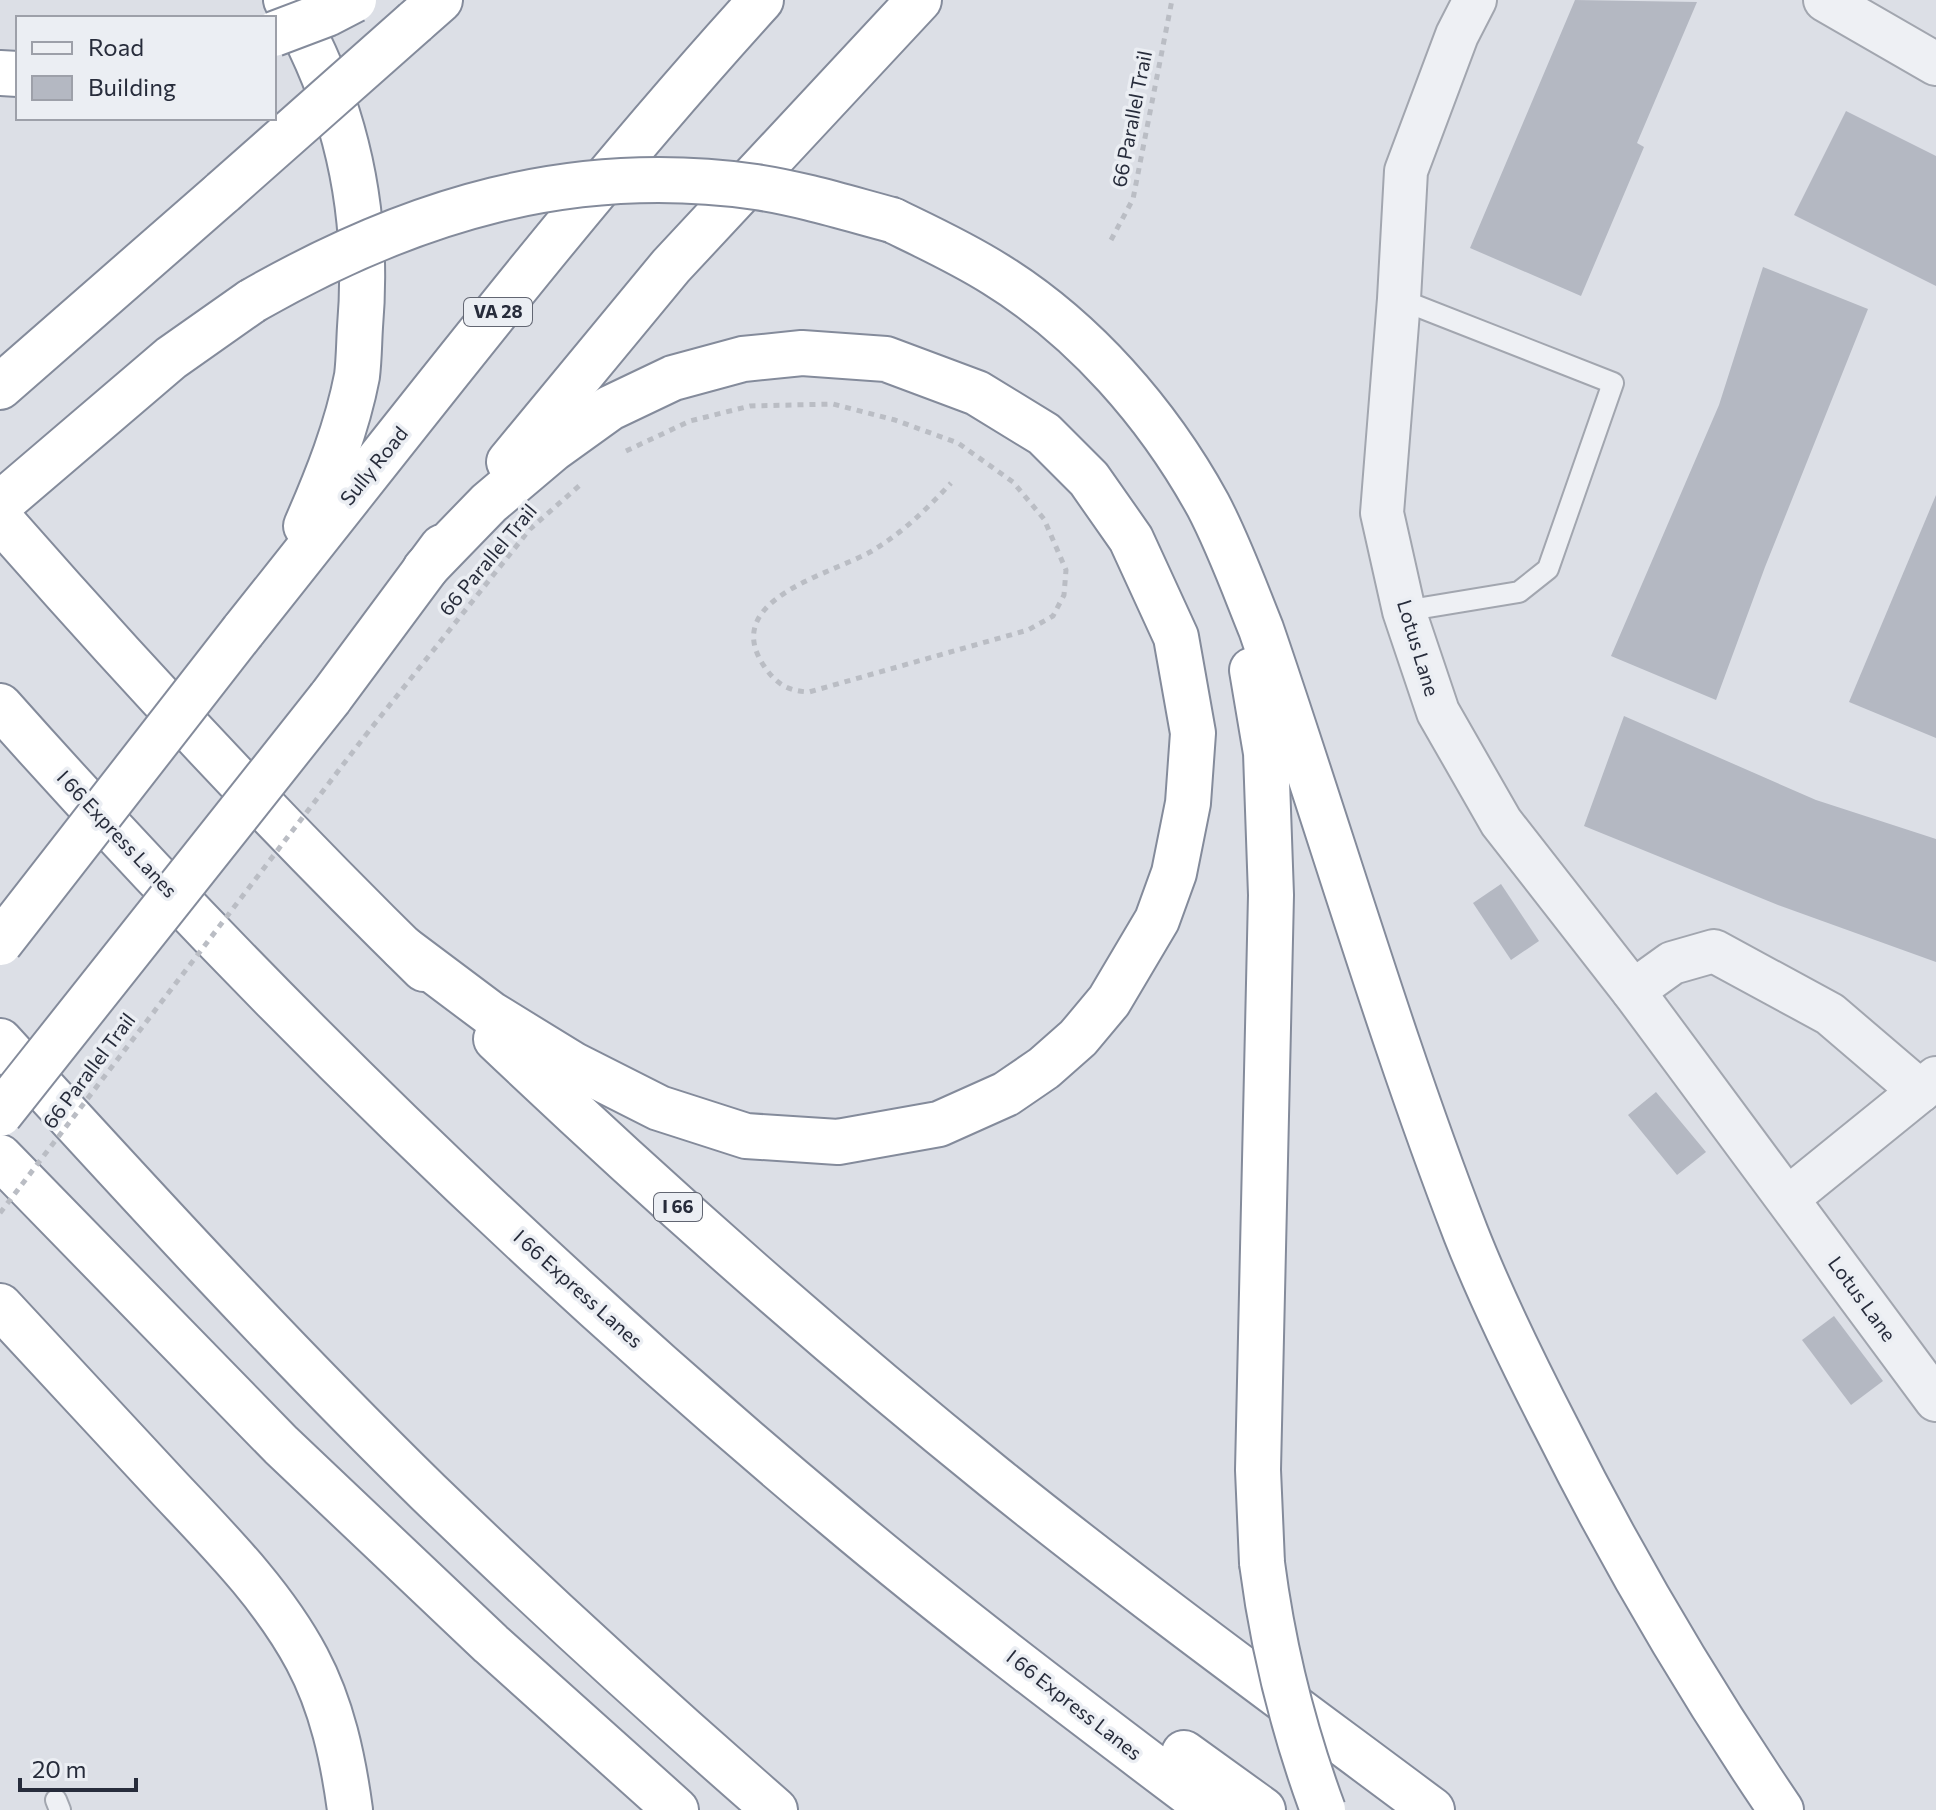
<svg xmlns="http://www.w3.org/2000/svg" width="1936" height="1810" font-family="Commissioner,sans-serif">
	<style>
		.building { fill: #b4b8c2 }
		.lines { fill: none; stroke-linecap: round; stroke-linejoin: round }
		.lane-casing { stroke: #a2a6af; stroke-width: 24 }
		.street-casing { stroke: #a2a6af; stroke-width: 46 }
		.highway-casing { stroke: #848b9b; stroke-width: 48 }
		.path { stroke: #babdc4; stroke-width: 5; stroke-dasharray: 6 6; stroke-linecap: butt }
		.lane { stroke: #eef0f4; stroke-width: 20 }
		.street { stroke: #eef0f4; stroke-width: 42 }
		.highway { stroke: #fff; stroke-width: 44 }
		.highway-bridge-casing { stroke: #848b9b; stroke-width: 48; stroke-linecap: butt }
		.path-bridge { stroke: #babdc4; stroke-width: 5; stroke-dasharray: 6 6; stroke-linecap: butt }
		.highway-bridge { stroke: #fff; stroke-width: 44 }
		.labels { text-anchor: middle; stroke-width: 7; stroke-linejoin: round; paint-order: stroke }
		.shield { fill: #ebeef3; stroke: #626672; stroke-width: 2 }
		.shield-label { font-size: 18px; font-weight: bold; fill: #272c3b }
		.street-label { font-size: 20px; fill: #272c3b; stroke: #ebeef3 }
	</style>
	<rect width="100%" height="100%" fill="#dcdfe6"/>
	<g class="building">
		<path d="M1575 0 1697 2 1637 143 1644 147 1581 296 1470 248Z"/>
		<path d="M1846 111 1936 156V286L1794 215Z"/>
		<path d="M1763 267 1868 309 1765 567 1716 700 1611 656 1719 405Z"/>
		<path d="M1936 495V738L1849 702Z"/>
		<path d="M1624 716 1816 800 1936 839V962L1778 905 1584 826Z"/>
		<path d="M1501 884 1539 941 1511 960 1473 903Z"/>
		<path d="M1656 1092 1706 1152 1677 1175 1628 1115Z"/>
		<path d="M1834 1316 1883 1381 1851 1405 1802 1340Z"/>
	</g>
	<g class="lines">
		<g class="lane-casing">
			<g id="lane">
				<path d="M1399 299 1613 383 1548 569 1519 592 1404 611"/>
				<path d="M56 1800 60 1810"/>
			</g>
		</g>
		<g class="street-casing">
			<g id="street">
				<path d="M1475 0 1457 35 1406 171 1399 299 1382 513 1404 611 1438 712 1501 822 1633 991 1936 1400"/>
				<path d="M1825 0 1936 64"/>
				<path d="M1633 991 1672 963 1714 951 1830 1014 1920 1091"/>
				<path d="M1788 1198 1936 1078"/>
			</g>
		</g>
		<g class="highway-casing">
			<g id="highway">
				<path d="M286 0C346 102 370 210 360 327 359 343 359 360 357 376 347 428 327 478 306 526"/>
				<path d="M415 22 440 0"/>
				<path d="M0 73 18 74"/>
				<path d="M892 220C927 237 962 253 995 274 1084 329 1158 414 1208 505 1229 545 1244 587 1261 629 1330 830 1389 1035 1466 1234 1492 1300 1524 1365 1557 1429 1623 1561 1698 1688 1781 1810"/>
				<path d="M0 387 223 192"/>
				<path d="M509 462 671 266 919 0"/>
				<path d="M0 504 171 358 252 301"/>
				<path d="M0 519C136 674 277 825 424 969"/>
				<path d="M243 631C413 418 578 201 761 0"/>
				<path d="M1252 670 1266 753 1271 895 1258 1470 1262 1563"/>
				<path d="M330 698 442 547"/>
				<path d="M0 706C258 996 537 1266 834 1515 956 1618 1084 1714 1211 1810"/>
				<path d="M403 948 491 1014 574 1065 659 1108 746 1136 838 1142 939 1124 1006 1094 1044 1068 1078 1038 1109 1001 1157 920 1174 873 1188 803 1193 733 1176 637 1131 539 1089 479 1044 434 977 393 886 359 802 353 743 359 673 378 610 408 553 449 489 503 425 569"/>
				<path d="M496 1039C657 1192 823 1339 995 1478 1138 1593 1286 1701 1432 1810"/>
				<path d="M0 1041C140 1194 280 1347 428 1492 541 1601 657 1707 775 1810"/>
				<path d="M0 1157 281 1445 491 1644 676 1810"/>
				<path d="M0 1306C57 1367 113 1428 170 1489 219 1541 273 1595 307 1659 332 1706 343 1758 350 1810"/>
				<path d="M1184 1753 1263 1810"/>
			</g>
		</g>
		<g class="path">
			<path d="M1111 240 1133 199 1172 0"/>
			<path d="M626 451 690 421 750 406 833 404 895 420 958 443 1013 482 1044 519 1066 570 1064 595 1053 616 1028 630 809 692C788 691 776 684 764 666 719 599 832 574 872 551 902 533 927 509 951 483"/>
			<path d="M365 736 530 529 580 485"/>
		</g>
		<use href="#lane" class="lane"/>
		<use href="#street" class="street"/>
		<use href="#highway" class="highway"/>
		<g class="highway-bridge-casing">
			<g id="highway-bridge">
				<path d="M274 34 327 14 354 0"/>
				<path d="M223 192 415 22"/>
				<path d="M252 301C411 210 571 161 756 187 802 194 847 208 892 220"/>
				<path d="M0 943 243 631"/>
				<path d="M0 1114 330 698"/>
				<path d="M1262 1563C1273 1648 1293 1729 1323 1810"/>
			</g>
		</g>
		<path class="path-bridge" d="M0 1213 365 736"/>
		<use href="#highway-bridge" class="highway-bridge"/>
	</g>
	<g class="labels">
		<g class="shield">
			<rect x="464" y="298" width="68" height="28" rx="6"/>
			<rect x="654" y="1193" width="48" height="28" rx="6"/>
		</g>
		<g class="shield-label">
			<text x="498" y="318">VA 28</text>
			<text x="678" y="1213">I 66</text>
		</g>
		<g class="street-label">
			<text transform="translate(1132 119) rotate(-79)" y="7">66 Parallel Trail</text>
			<text transform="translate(374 466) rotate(-51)" y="7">Sully Road</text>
			<text transform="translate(488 560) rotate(-50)" y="7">66 Parallel Trail</text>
			<text transform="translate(1418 648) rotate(73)" y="7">Lotus Lane</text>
			<text transform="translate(117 834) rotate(47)" y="7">I 66 Express Lanes</text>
			<text transform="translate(89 1071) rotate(-53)" y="7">66 Parallel Trail</text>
			<text transform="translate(578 1289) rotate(42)" y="7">I 66 Express Lanes</text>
			<text transform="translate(1862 1299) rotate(54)" y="7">Lotus Lane</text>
			<text transform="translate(1074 1705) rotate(38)" y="7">I 66 Express Lanes</text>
		</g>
	</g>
	<rect x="16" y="16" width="260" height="104" fill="#ebeef3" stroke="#9da0a9" stroke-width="2"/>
	<rect x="32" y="42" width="40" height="12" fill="#eef0f4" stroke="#9da0a9" stroke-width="2"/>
	<text x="88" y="56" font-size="24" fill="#272c3b">Road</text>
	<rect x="32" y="76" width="40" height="24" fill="#b4b8c2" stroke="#9da0a9" stroke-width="2"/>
	<text x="88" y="96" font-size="24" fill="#272c3b">Building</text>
	<path d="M20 1778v12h116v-12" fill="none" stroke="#272c3b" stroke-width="4"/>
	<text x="32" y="1778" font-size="24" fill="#272c3b" stroke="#ebeef3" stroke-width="6" paint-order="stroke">20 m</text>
</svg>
